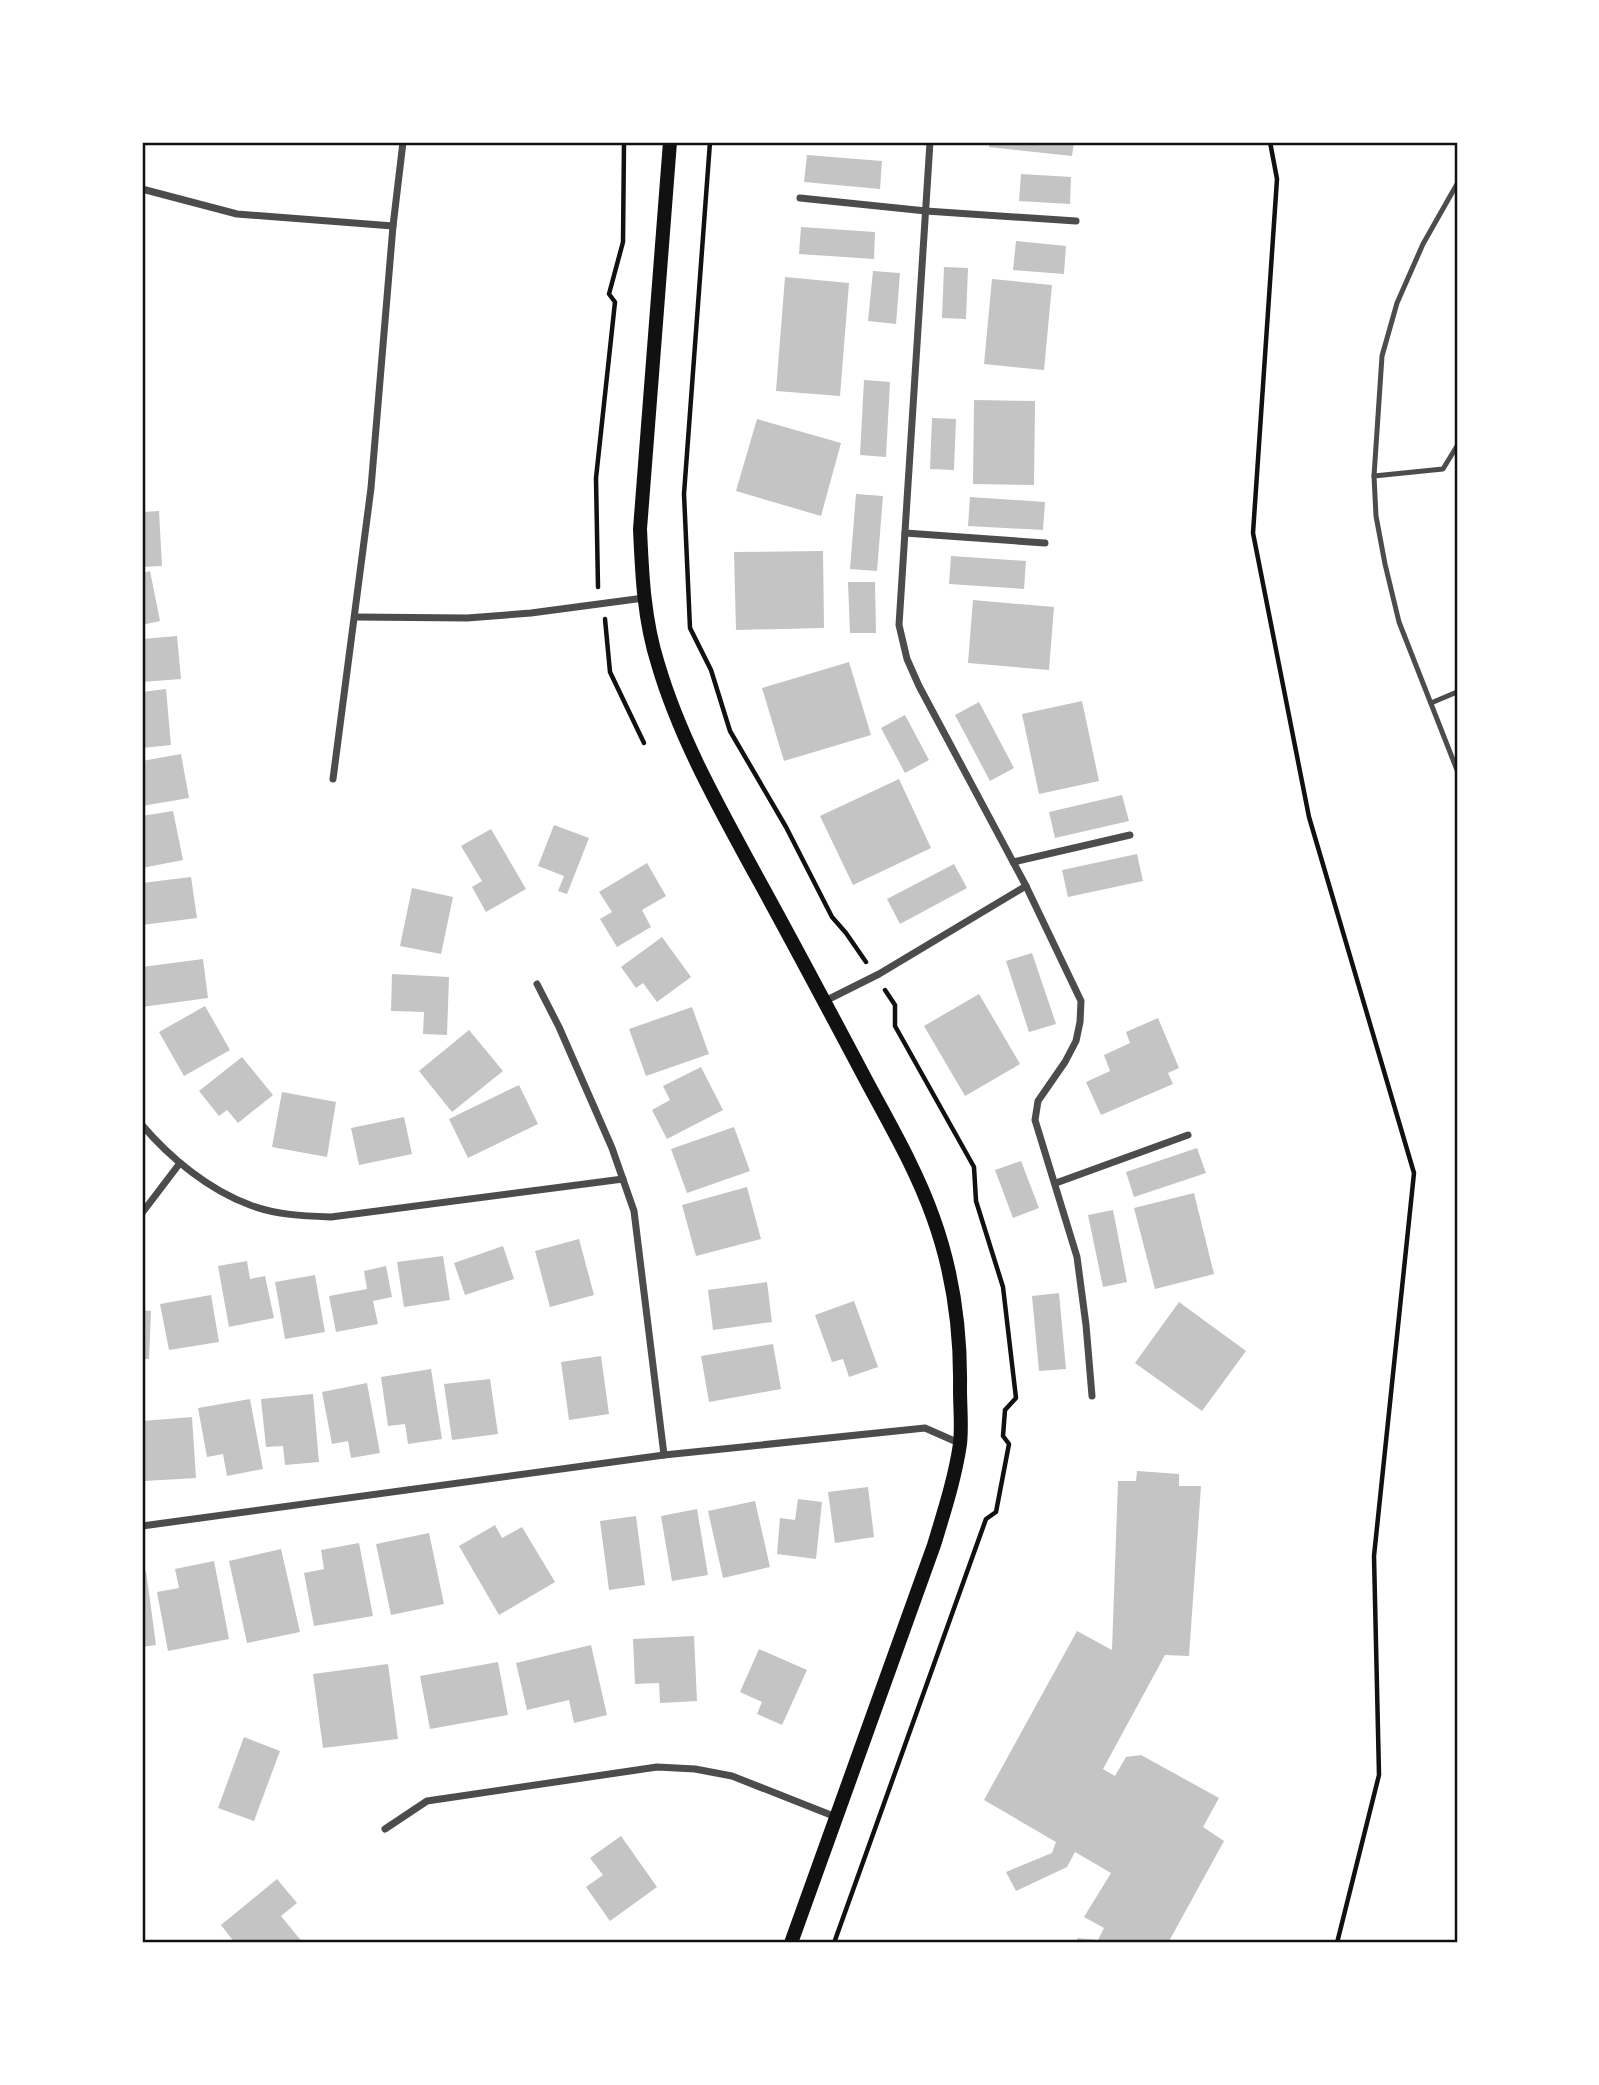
<svg xmlns="http://www.w3.org/2000/svg" width="1599" height="2085" font-family="Helvetica,sans-serif">
	<style>
		.building { fill: #c4c4c4 }
		.lines { fill: none; stroke-linecap: round; stroke-linejoin: round }
		.path { stroke: #111; stroke-width: 4.5 }
		.service { stroke: #4c4c4c; stroke-width: 5 }
		.minor { stroke: #4c4c4c; stroke-width: 7 }
		.secondary { stroke: #111; stroke-width: 14 }
		.neatline { fill: none; stroke: #111; stroke-width: 2.5 }
	</style>
	<rect width="100%" height="100%" fill="#fff"/>
	<g class="building">
		<path d="M989 142H1074L1072 156 989 147Z"/>
		<path d="M807 155 882 161 880 189 804 182Z"/>
		<path d="M1021 174 1071 177 1070 204 1019 201Z"/>
		<path d="M801 227 875 232 874 259 799 254Z"/>
		<path d="M1016 241 1066 246 1064 274 1013 270Z"/>
		<path d="M944 267 968 268 966 319 942 318Z"/>
		<path d="M873 271 900 273 896 324 868 321Z"/>
		<path d="M785 277 849 283 840 396 776 391Z"/>
		<path d="M992 279 1052 285 1044 370 984 364Z"/>
		<path d="M864 380 890 382 886 457 860 455Z"/>
		<path d="M974 400 1035 401 1034 485 973 484Z"/>
		<path d="M932 418 956 419 954 470 930 469Z"/>
		<path d="M757 419 841 443 821 516 736 491Z"/>
		<path d="M856 494 883 496 877 571 850 569Z"/>
		<path d="M970 497 1045 502 1043 530 968 526Z"/>
		<path d="M159 511 162 566 142 567V512Z"/>
		<path d="M823 551 824 628 736 630 734 552Z"/>
		<path d="M951 556 1026 561 1024 589 949 584Z"/>
		<path d="M150 571 160 621 142 625V573Z"/>
		<path d="M848 582H875L876 633H850Z"/>
		<path d="M973 600 1054 607 1049 670 968 663Z"/>
		<path d="M177 636 181 679 142 682V639Z"/>
		<path d="M849 662 871 735 784 761 762 688Z"/>
		<path d="M166 689 171 745 142 748V692Z"/>
		<path d="M1082 701 1099 781 1039 794 1022 714Z"/>
		<path d="M979 702 1014 768 990 781 955 715Z"/>
		<path d="M905 715 929 760 905 773 881 728Z"/>
		<path d="M181 754 189 798 142 806V761Z"/>
		<path d="M899 779 931 848 853 885 820 816Z"/>
		<path d="M1122 795 1129 821 1055 838 1049 812Z"/>
		<path d="M173 811 183 860 142 868V816Z"/>
		<path d="M554 825 589 838 567 894 558 891 564 876 538 866Z"/>
		<path d="M491 829 526 889 486 912 472 887 482 881 461 846Z"/>
		<path d="M1137 854 1143 881 1068 897 1062 870Z"/>
		<path d="M647 863 666 896 642 910 651 927 617 947 600 919 612 912 599 892Z"/>
		<path d="M954 864 967 888 900 924 887 899Z"/>
		<path d="M191 877 197 918 142 925V883Z"/>
		<path d="M412 888 453 897 441 954 400 946Z"/>
		<path d="M662 937 691 977 657 1002 643 983 636 988 621 967Z"/>
		<path d="M1032 953 1056 1024 1029 1032 1006 961Z"/>
		<path d="M203 959 208 998 142 1007V967Z"/>
		<path d="M392 974 449 977 447 1035 423 1034 424 1012 391 1011Z"/>
		<path d="M979 994 1020 1064 965 1096 924 1026Z"/>
		<path d="M205 1006 230 1050 184 1076 159 1032Z"/>
		<path d="M692 1007 709 1054 646 1076 629 1029Z"/>
		<path d="M1158 1018 1179 1068 1168 1073 1173 1084 1101 1115 1086 1082 1110 1071 1104 1055 1130 1043 1126 1032Z"/>
		<path d="M469 1030 503 1071 452 1112 419 1071Z"/>
		<path d="M242 1057 273 1095 238 1123 227 1110 219 1116 199 1091Z"/>
		<path d="M701 1067 723 1110 667 1139 652 1110 670 1100 663 1086Z"/>
		<path d="M519 1085 538 1124 468 1158 449 1119Z"/>
		<path d="M282 1092 336 1102 327 1157 272 1147Z"/>
		<path d="M404 1117 412 1154 359 1165 351 1128Z"/>
		<path d="M734 1127 750 1171 687 1193 671 1149Z"/>
		<path d="M1197 1148 1206 1173 1134 1197 1126 1172Z"/>
		<path d="M1021 1161 1039 1208 1013 1218 995 1170Z"/>
		<path d="M747 1187 761 1239 696 1256 682 1205Z"/>
		<path d="M1194 1193 1214 1274 1155 1289 1134 1208Z"/>
		<path d="M1113 1210 1127 1282 1103 1287 1088 1215Z"/>
		<path d="M579 1239 594 1295 550 1307 535 1251Z"/>
		<path d="M503 1246 514 1279 465 1295 454 1263Z"/>
		<path d="M443 1256 450 1300 404 1307 397 1262Z"/>
		<path d="M247 1261 250 1279 265 1276 274 1318 229 1327 218 1266Z"/>
		<path d="M386 1266 392 1297 373 1301 378 1324 336 1332 329 1296 367 1289 364 1271Z"/>
		<path d="M315 1275 325 1332 285 1339 275 1282Z"/>
		<path d="M767 1282 772 1322 713 1330 708 1290Z"/>
		<path d="M1059 1293 1066 1369 1039 1371 1032 1296Z"/>
		<path d="M211 1295 219 1342 169 1350 160 1304Z"/>
		<path d="M854 1301 878 1367 849 1377 843 1359 832 1362 815 1315Z"/>
		<path d="M1179 1302 1246 1351 1202 1411 1135 1363Z"/>
		<path d="M142 1310 151 1311 149 1359H142Z"/>
		<path d="M773 1344 781 1389 709 1402 701 1356Z"/>
		<path d="M601 1356 609 1414 569 1420 561 1362Z"/>
		<path d="M431 1369 442 1439 408 1444 405 1424 388 1426 381 1377Z"/>
		<path d="M490 1379 498 1434 452 1440 444 1384Z"/>
		<path d="M367 1383 380 1453 351 1458 348 1441 332 1444 322 1392Z"/>
		<path d="M313 1394 319 1462 285 1465 283 1446 266 1447 261 1399Z"/>
		<path d="M250 1399 263 1469 227 1476 223 1454 207 1457 198 1408Z"/>
		<path d="M192 1417 196 1478 145 1481 142 1421Z"/>
		<path d="M1137 1471 1179 1474V1486H1201L1189 1656 1165 1655 1103 1769 1115 1776 1126 1757 1141 1755 1219 1798 1203 1827 1224 1841 1168 1943H1078L1077 1938 1098 1940 1104 1928 1084 1917 1111 1873 1075 1852 1067 1867 1016 1891 1006 1872 1052 1853 1056 1842 984 1800 1077 1631 1112 1650 1118 1481H1136Z"/>
		<path d="M868 1487 874 1537 835 1543 828 1492Z"/>
		<path d="M798 1499 822 1502 816 1559 777 1554 780 1518 795 1520Z"/>
		<path d="M755 1501 770 1567 723 1578 708 1511Z"/>
		<path d="M697 1509 708 1575 672 1581 661 1516Z"/>
		<path d="M636 1516 645 1585 609 1590 600 1521Z"/>
		<path d="M495 1525 502 1538 522 1527 555 1582 499 1615 459 1546Z"/>
		<path d="M429 1533 444 1604 391 1615 376 1544Z"/>
		<path d="M359 1543 373 1616 314 1626 304 1573 324 1569 321 1550Z"/>
		<path d="M281 1549 300 1632 247 1643 229 1561Z"/>
		<path d="M214 1561 229 1639 168 1651 157 1592 179 1588 175 1569Z"/>
		<path d="M142 1571H146L156 1645 142 1647Z"/>
		<path d="M694 1636 697 1701 660 1703 659 1683 635 1684 633 1639Z"/>
		<path d="M591 1645 607 1715 574 1723 569 1700 527 1710 516 1663Z"/>
		<path d="M759 1649 807 1670 782 1725 757 1714 762 1702 740 1692Z"/>
		<path d="M498 1662 508 1715 430 1729 420 1676Z"/>
		<path d="M388 1664 398 1739 323 1748 313 1674Z"/>
		<path d="M244 1737 280 1751 254 1821 218 1808Z"/>
		<path d="M621 1836 657 1887 610 1921 586 1887 603 1875 590 1858Z"/>
		<path d="M277 1879 297 1903 281 1916 303 1943H235L221 1925Z"/>
	</g>
	<g class="lines">
		<g class="path">
			<path d="M710 142 684 494 690 628 711 670 730 731 786 827 832 917 846 933 866 962"/>
			<path d="M1270 142 1277 179 1253 533 1309 817 1414 1173 1374 1556 1379 1775 1337 1943"/>
			<path d="M598 587 596 478 615 302 609 294 623 242 624 142"/>
			<path d="M605 619 610 672 644 743"/>
			<path d="M834 1943 986 1519 996 1512 1009 1444 1003 1436 1005 1410 1016 1398 1003 1287 976 1201 974 1167 895 1026V1005L885 990"/>
		</g>
		<g class="service">
			<path d="M1457 184 1423 244 1397 303 1382 356 1374 476 1376 516 1385 564 1399 622 1457 770"/>
			<path d="M1374 476 1443 469 1457 446"/>
			<path d="M1431 703 1457 692"/>
		</g>
		<g class="minor">
			<path d="M930 142 899 625 907 659 919 686 1026 886 1081 1001 1080 1022 1076 1041 1065 1062 1038 1101 1035 1120 1077 1257 1086 1325 1092 1396"/>
			<path d="M142 189 237 214 393 226"/>
			<path d="M800 198 926 211 1076 221"/>
			<path d="M905 533 1045 543"/>
			<path d="M355 617 467 618 531 613 644 598"/>
			<path d="M333 779 371 488 393 226 403 142"/>
			<path d="M1013 862 1130 835"/>
			<path d="M537 984 559 1027 612 1148 634 1211 664 1455"/>
			<path d="M825 1001 879 974 1026 886"/>
			<path d="M142 1125C170 1158 209 1190 250 1205 276 1215 304 1216 331 1217L623 1179"/>
			<path d="M1056 1183 1188 1135"/>
			<path d="M142 1213 180 1163"/>
			<path d="M142 1526 664 1455 925 1428 959 1443"/>
			<path d="M385 1829 427 1801 657 1767 695 1769 732 1776 836 1817"/>
		</g>
		<path class="secondary" d="M670 142 640 529C642 575 644 620 658 664 680 739 720 809 757 877 794 944 830 1012 866 1080 890 1125 916 1169 933 1217 953 1272 961 1331 960 1389 960 1407 962 1426 960 1444 955 1478 944 1512 934 1545L791 1943"/>
	</g>
	<rect width="1599" height="2085" fill="none" stroke="#ffffff" stroke-width="287"/>
	<rect x="144" y="144" width="1312" height="1797" class="neatline"/>
</svg>
